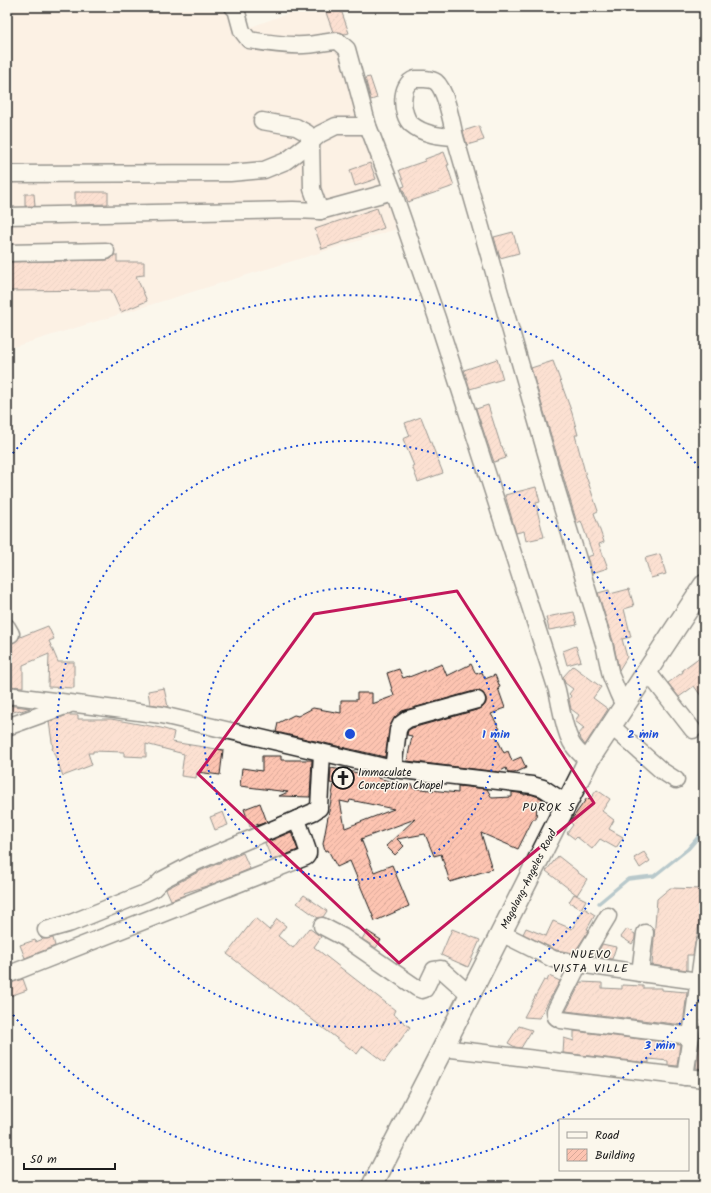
<svg xmlns="http://www.w3.org/2000/svg" width="711" height="1193" font-family="Kalam,sans-serif">
	<style>
		.built { fill: #fce8da }
		.lines { fill: none; stroke-linecap: round; stroke-linejoin: round }
		.stream { stroke: #668fa2; stroke-width: 3.5 }
		.building { fill: url(#building-hatch); stroke: #1c1c1c; fill-rule: evenodd }
		.minor-casing { stroke: #1c1c1c; stroke-width: 19 }
		.major-casing { stroke: #1c1c1c; stroke-width: 23 }
		.minor { stroke: #fbf7ec; stroke-width: 16 }
		.major { stroke: #fbf7ec; stroke-width: 20 }
		.marked { fill: none; stroke: #c2185b; stroke-width: 3; stroke-linejoin: round }
		.ring { fill: none; stroke: #1d4ed8; stroke-width: 2; stroke-dasharray: 2 4 }
		.labels { text-anchor: middle; stroke-width: 3; stroke-linejoin: round; paint-order: stroke }
		.poi-label { font-size: 11px; fill: #1c1c1c; stroke: #fbf7ec; text-anchor: start }
		.street-label { font-size: 11px; fill: #1c1c1c; stroke: #fbf7ec }
		.neighbourhood-label { font-size: 12px; letter-spacing: 1px; fill: #1c1c1c; stroke: #fbf7ec }
		.centre { fill: #1d4ed8; stroke: #fbf7ec; stroke-width: 2 }
		.ring-label { font-size: 12px; text-anchor: middle; font-weight: bold; fill: #1d4ed8; stroke: #fbf7ec; stroke-width: 3; stroke-linejoin: round; paint-order: stroke }
	</style>
	<defs>
		<pattern id="building-hatch" width="6" height="6" patternUnits="userSpaceOnUse"><rect width="6" height="6" fill="#fdc4b1"/><path d="M-1 1l2-2M0 6l6-6M5 7l2-2" fill="none" stroke="#d8a898"/></pattern>
	</defs>
	<rect width="100%" height="100%" fill="#fbf7ec"/>
	<filter id="ink" filterUnits="userSpaceOnUse"><feTurbulence type="fractalNoise" baseFrequency=".025" numOctaves="2"/><feDisplacementMap in="SourceGraphic" scale="8" xChannelSelector="R" yChannelSelector="G"/><feConvolveMatrix kernelMatrix="1 2 1 2 8 2 1 2 1" color-interpolation-filters="sRGB"/></filter>
	<g filter="url(#ink)">
		<path class="built" d="M7 7H237L245 29 306 7H325L400 228 7 349Z"/>
		<g class="lines">
			<path class="stream" d="M599 903 628 879 654 876 688 849 700 835 704 833"/>
		</g>
		<g class="building">
			<path d="M324 7H340L349 33 345 34 338 32H333Z"/>
			<path d="M370 77 377 98 371 100 365 78Z"/>
			<path d="M479 126 484 140 467 145 463 131Z"/>
			<path d="M444 152 449 165H447L454 186 408 202 402 187 405 186 399 170 425 161V159Z"/>
			<path d="M370 163 376 179 355 186 350 170Z"/>
			<path d="M75 192H108V204L75 205Z"/>
			<path d="M25 194H34L35 206H25Z"/>
			<path d="M377 208 384 228 322 249 315 229Z"/>
			<path d="M513 232 519 253 500 258 494 237Z"/>
			<path d="M114 255H117V262H144V275L136 276 147 301 121 312 111 290 7 291V262L106 260 111 259Z"/>
			<path d="M497 359 503 379 470 389 464 370Z"/>
			<path d="M553 361 572 413 578 435H575L586 476 598 511 594 513 604 542 599 544 608 568 592 573 587 557 593 555 581 521 577 523 531 368Z"/>
			<path d="M488 405 501 446H502L506 458 494 462 476 409Z"/>
			<path d="M421 417 443 473 418 482 412 466H414L403 439 410 436 405 423Z"/>
			<path d="M536 487 540 502 536 503 538 510H537L544 537 526 541 524 531 516 533 505 495Z"/>
			<path d="M660 554 666 574 651 578 645 558Z"/>
			<path d="M629 589 634 606 624 609 631 637 622 639 627 657 619 670 613 641 598 593 609 590 610 594Z"/>
			<path d="M574 612 577 625 549 630 546 617Z"/>
			<path d="M48 626 54 639 49 641 58 662H74V688L48 687 49 654 23 665V687L7 686V667H12L7 654V642L11 643 15 642 20 637Z"/>
			<path d="M576 646 581 661 567 665 563 651Z"/>
			<path d="M704 654V700L694 686 679 697 668 683 683 672 682 670Z"/>
			<path d="M442 664 447 676 471 664 476 674 482 672 485 679 495 675 500 687 498 688 505 708 499 710V711L491 714 500 729 494 732 504 753 508 751 512 761 521 757 526 768 514 773H508L506 768 499 772 407 761 412 736 407 735 408 730 412 728 480 709 484 706 486 703V698L483 693 479 691H474L402 711 395 717 390 726 385 757 276 732 278 723 294 715 298 716 313 708 341 713V700H357V693H372V704L394 696 387 673 399 669 403 678 409 676V677Z"/>
			<path d="M573 666 601 687 593 698 608 709 585 745 580 738 581 737 578 735 584 728 575 721 579 715 571 709 569 699 571 696 569 694 573 689 565 683 563 677Z"/>
			<path d="M164 688 168 707 150 704 148 691Z"/>
			<path d="M7 705 30 708 21 711 20 710 7 714Z"/>
			<path d="M67 715H78V719H111L161 728 174 732 172 742 223 750 220 775 197 772 196 778 181 776 184 754 146 744V757L124 756V752L93 751V753H88L92 765 63 776 52 748H53L49 722Z"/>
			<path d="M262 756H281V760H312L310 797 279 796 288 792 240 786 242 768 262 771Z"/>
			<path d="M331 768 369 775V773L378 775V778L393 782V784L413 785 412 788 458 793V786L487 789 492 798 512 797V792L524 794V795L530 794 539 797 544 800 537 803 536 819H533L518 849 481 833 492 869 450 882 441 854 434 856 425 834 397 839 404 846 395 855 386 846 415 819 361 839 374 872 392 865 409 906 375 921 350 861 337 867 328 850 325 851 323 844 334 784 330 783ZM350 800 394 809 345 828 340 801 349 803Z"/>
			<path d="M597 790 610 799 602 811 614 820 609 829 623 837 616 848 600 839 592 849 577 837 575 839 567 833 573 825 570 822 572 819 587 798 589 800Z"/>
			<path d="M260 803 267 822 258 825 257 824 250 827 244 809Z"/>
			<path d="M223 812 228 825 215 830 210 817Z"/>
			<path d="M291 832 298 850 272 860 265 843Z"/>
			<path d="M644 852 650 861 640 868 634 858Z"/>
			<path d="M243 853 250 869 213 884 184 893 185 895 171 900 166 889 168 888 200 871Z"/>
			<path d="M558 856 577 871V872L587 879 577 895 546 871Z"/>
			<path d="M670 888 702 889V918H700L697 937 695 943 693 955H687V970L652 965 657 899Z"/>
			<path d="M574 894 586 900 581 909 569 902Z"/>
			<path d="M304 895 327 911 323 917 318 918 297 903Z"/>
			<path d="M584 908 595 915 587 929 589 930 574 953 556 950 523 934 526 928 546 936 553 921 572 929Z"/>
			<path d="M255 918 269 930 277 919 286 926 278 936 293 948 309 928 321 937 314 947 395 1010 393 1014 410 1027 384 1062 363 1046 357 1054 227 954Z"/>
			<path d="M452 929 480 940 468 967 441 955Z"/>
			<path d="M627 929 635 934V939L632 944 621 937Z"/>
			<path d="M367 931 381 940 376 948 362 939Z"/>
			<path d="M53 938 55 946 25 958 20 945 35 940 36 942 43 939Z"/>
			<path d="M602 944 616 947 612 959 596 957Z"/>
			<path d="M549 976 560 981 539 1018 524 1017 544 980 547 981Z"/>
			<path d="M23 979 27 990 10 996 7 984Z"/>
			<path d="M581 982 602 983V988L622 989V985L643 986V988H662V990L687 992 683 1025 566 1011Z"/>
			<path d="M519 1026 532 1030 521 1048 515 1047 508 1043Z"/>
			<path d="M702 1026H704V1069L696 1068Z"/>
			<path d="M574 1031 680 1044 677 1066 668 1065V1061L649 1059V1063L563 1053 564 1038 574 1041Z"/>
		</g>
		<g class="lines">
			<g class="minor-casing">
				<g id="minor">
					<path d="M233 7 236 9 242 31 249 40C267 43 286 46 304 45 316 45 327 41 338 41L347 49 368 126 393 191 437 318 557 690C561 707 563 726 571 742 575 750 582 755 588 761"/>
					<path d="M262 121 296 127 307 133 311 142 312 189 320 211"/>
					<path d="M455 137C440 136 424 135 411 124 401 115 399 84 415 79 418 79 422 79 424 79 427 79 434 80 436 82 446 90 452 124 455 137L557 491 604 644 611 676 618 693 624 706"/>
					<path d="M7 174 230 173 264 170 286 161 311 142 320 134 336 126H368"/>
					<path d="M7 216 293 210 320 211 393 191"/>
					<path d="M7 253 106 251"/>
					<path d="M7 627 11 634"/>
					<path d="M647 671 693 730"/>
					<path d="M7 695 162 715 393 769 532 785 543 788 566 803"/>
					<path d="M610 725 662 771 676 780"/>
					<path d="M7 727 68 705"/>
					<path d="M393 769 398 730 401 724 408 719 477 700"/>
					<path d="M608 916 579 964 555 1011 556 1017 561 1020 691 1036"/>
					<path d="M322 926 343 937 417 988 422 990 425 989 434 970 441 969 469 994"/>
					<path d="M46 930 71 923 145 893 153 889 162 880 196 862 297 819"/>
					<path d="M501 933 553 959 579 964 640 973 699 981"/>
					<path d="M640 973 645 933"/>
					<path d="M7 975 306 857 308 854V851L297 819 313 812 319 808 322 753"/>
					<path d="M443 1048 704 1079"/>
					<path d="M685 1077 704 944"/>
				</g>
			</g>
			<g class="major-casing">
				<path id="major" d="M372 1186 443 1048 588 761 704 585"/>
			</g>
			<use href="#minor" class="minor"/>
			<use href="#major" class="major"/>
		</g>
	</g>
	<path d="M0 0H711V1193H0ZM457 591 594 803 399 963 198 774 314 614Z" fill="#fbf7ec" fill-opacity=".55" fill-rule="evenodd"/>
	<path class="marked" d="M457 591 594 803 399 963 198 774 314 614Z"/>
	<g class="ring">
		<circle cx="350" cy="734" r="146"/>
		<circle cx="350" cy="734" r="293"/>
		<path d="M703 995A439 439 0 0 1 9 1010M9 458A439 439 0 0 1 703 473"/>
	</g>
	<defs>
		<g id="church-ring" transform="scale(1.15)"><circle r="9.5" fill="#fbf7ec" stroke="#1c1c1c" stroke-width="1.5"/><path d="M-1.2-6h2.4v3.5h3.3v2.4h-3.3V6h-2.4V-.1h-3.3v-2.4h3.3Z" fill="#1c1c1c"/></g>
	</defs>
	<g fill-rule="evenodd">
		<use href="#church-ring" x="343" y="778"/>
	</g>
	<g class="labels">
		<g class="poi-label">
			<text x="358" y="776">Immaculate<tspan x="358" dy="13">Conception Chapel</tspan></text>
		</g>
		<g class="street-label">
			<text transform="translate(528 879) rotate(-63)" y="4">Magalang-Angeles Road</text>
		</g>
		<g class="neighbourhood-label">
			<text x="549" y="811">PUROK 5</text>
			<text x="591" y="958">NUEVO<tspan x="591" dy="14">VISTA VILLE</tspan></text>
		</g>
	</g>
	<circle cx="350" cy="734" r="6" class="centre"/>
	<g class="ring-label">
		<text x="496" y="738">1 min</text>
		<text x="643" y="738">2 min</text>
		<text x="660" y="1049">3 min</text>
	</g>
	<rect width="711" height="1193" fill="none" stroke="#fbf7ec" stroke-width="24"/>
	<rect x="12" y="12" width="687" height="1169" fill="none" stroke="#1c1c1c" stroke-width="1.5" filter="url(#ink)"/>
	<rect x="559" y="1119" width="130" height="52" fill="#fbf7ec" stroke="#a29f99"/>
	<rect x="567" y="1132" width="20" height="6" fill="#fbf7ec" stroke="#a29f99"/>
	<text x="595" y="1139" font-size="12" fill="#1c1c1c">Road</text>
	<rect x="567" y="1149" width="20" height="12" fill="url(#building-hatch)" stroke="#a29f99"/>
	<text x="595" y="1159" font-size="12" fill="#1c1c1c">Building</text>
	<path d="M24 1163v6h91v-6" fill="none" stroke="#1c1c1c" stroke-width="2"/>
	<text x="30" y="1163" font-size="12" fill="#1c1c1c" stroke="#fbf7ec" stroke-width="3" paint-order="stroke">50 m</text>
</svg>
